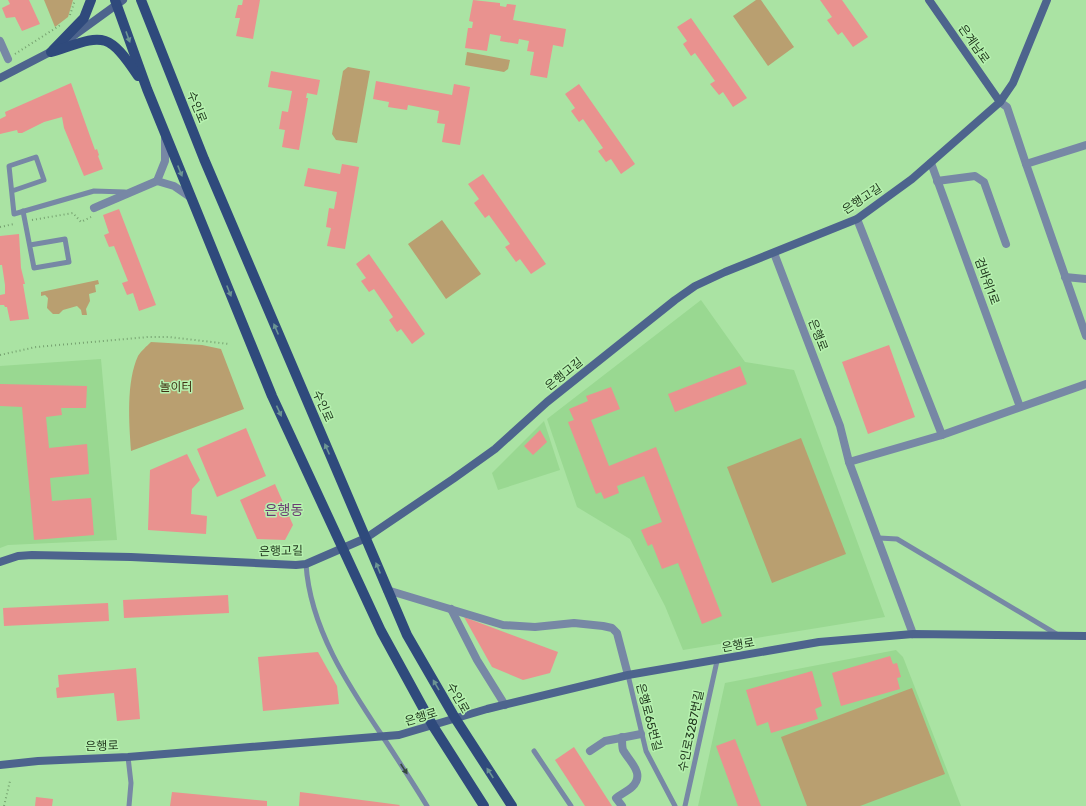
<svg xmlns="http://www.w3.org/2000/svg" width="1086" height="806" font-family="Rubik,'Noto Sans KR',sans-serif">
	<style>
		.built { fill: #99d891 }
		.green { fill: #b99f70 }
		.building { fill: #e9928f }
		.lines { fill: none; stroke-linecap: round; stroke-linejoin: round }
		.path { stroke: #76a270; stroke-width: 2; stroke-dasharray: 1 3; stroke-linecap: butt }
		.lane { stroke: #7788a5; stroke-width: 5 }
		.street { stroke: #7788a5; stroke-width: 8 }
		.secondary { stroke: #4d648d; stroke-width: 8 }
		.primary { stroke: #2f4a7c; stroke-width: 10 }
		.oneway { fill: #6c9593 }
		.oneway2 { fill: #344a3e }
		.labels { text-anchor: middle; stroke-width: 3; stroke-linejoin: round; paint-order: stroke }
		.street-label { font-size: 12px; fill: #1e351b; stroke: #b6f1af }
		.park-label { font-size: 12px; fill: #413215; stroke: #b6f1af }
		.quarter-label { font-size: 14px; fill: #6c3e73; stroke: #b6f1af }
	</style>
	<rect width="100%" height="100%" fill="#aae3a3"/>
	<g class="built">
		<path d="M701 300 745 362 794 370 885 617 683 650 665 606 630 539 577 507 547 419Z"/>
		<path d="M101 359 117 540 8 545 0 548V366Z"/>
		<path d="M544 421 560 470 498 490 492 473Z"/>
		<path d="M896 650 903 657 961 806H698L725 683Z"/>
	</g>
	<g class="green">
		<path d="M44 0H73L68 17 55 27Z"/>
		<path d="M756 0H761L794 47 768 66 733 16Z"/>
		<path d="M467 52 510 60 508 69 504 72 465 65Z"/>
		<path d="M348 67 370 71 357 143 336 140 332 134 343 71Z"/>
		<path d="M442 220 481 274 446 299 408 244Z"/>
		<path d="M98 280 99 284 95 285 96 292 89 294 90 301 86 309 87 315H82L81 310 77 306 63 310 59 314H53L47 308 48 298 45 295 41 296V292Z"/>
		<path d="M151 342 202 345 221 349 244 409 131 451C129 423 126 382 138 356 141 351 147 346 151 342Z"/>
		<path d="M801 438 846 554 772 583 727 467Z"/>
		<path d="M912 688 945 774 860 806H807L781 737Z"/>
	</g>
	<g class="building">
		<path d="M8 0H29L40 24 22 31 15 17 6 18 2 8 10 4Z"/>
		<path d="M243 0H260L253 39 236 36 240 18H235L238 5H242Z"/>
		<path d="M473 0 500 3V6L506 7 507 4 516 5 513 20 566 29 563 47 553 45 547 78 530 75 534 52 527 51 529 41 519 39 518 44 500 41 501 36 490 34 487 51 465 48 468 28H472L473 22 469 21Z"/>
		<path d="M820 0H842L868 37 853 47 842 32 838 35 827 20 832 17Z"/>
		<path d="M691 18 747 98 733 107 723 92 719 95 710 84 715 81 695 53 691 56 683 44 687 41 677 27Z"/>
		<path d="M271 71 320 80 317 95 307 93 306 98H308L299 150 282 147 285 130 279 129 282 111 288 112 292 91 268 87Z"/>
		<path d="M376 81 452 95 454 84 470 87 460 145 442 142 445 124 437 123 439 111 408 105 407 110 388 107 389 102 373 99Z"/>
		<path d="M71 83 95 150 97 149 99 155 98 156 103 169 84 176 64 128 62 117 44 122 22 133H18L17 130 0 134V119L6 116 5 112Z"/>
		<path d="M579 84 635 164 621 174 611 159 606 162 598 151 603 148 583 119 579 122 571 111 575 108 565 94Z"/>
		<path d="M342 164 359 167 345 249 327 246 331 228 326 227 329 208 334 209 337 192 304 186 308 168 340 174Z"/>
		<path d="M483 174 546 264 531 274 520 259 516 262 505 247 510 244 489 215 485 218 474 203 479 199 468 184Z"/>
		<path d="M119 209 156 305 139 311 133 293 127 295 122 283 128 281 114 246 109 247 104 235 109 233 103 215Z"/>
		<path d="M19 234 21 268 25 284H23L29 319 10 321 7 307H5L4 305H0V295L5 294V285L2 265H0V236Z"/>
		<path d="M369 254 425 334 412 344 401 329 397 332 389 320 393 317 374 289 369 292 361 281 366 278 356 264Z"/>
		<path d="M889 345 915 417 868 434 842 362Z"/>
		<path d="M740 366 747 384 675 412 668 394Z"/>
		<path d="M0 384 87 386 86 408H61L62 415 46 417 49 448 87 444 89 474 50 478 52 501 91 498 94 535 34 540 22 407 0 406Z"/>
		<path d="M611 387 620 409 591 420 609 466 656 447 722 616 702 624 678 563 662 569 652 544 648 546 641 530 662 522 644 476 617 486 619 493 604 499 601 492 596 494 568 422 574 420 569 409 588 401 586 396Z"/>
		<path d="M246 428 266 476 217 497 197 449Z"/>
		<path d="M540 430 547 442 533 455 524 446Z"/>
		<path d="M187 454 200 480 192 489 191 514 207 516 206 534 148 530 150 470Z"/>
		<path d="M275 484 293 525 285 540 257 539 240 500Z"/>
		<path d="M228 595 229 613 124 618 123 600Z"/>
		<path d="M108 603 109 621 4 626 3 608Z"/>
		<path d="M464 617 558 652 550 673 523 680 492 667Z"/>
		<path d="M318 652 337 686 339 704 263 711 258 657Z"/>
		<path d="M890 656 893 664 897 663 901 677 897 678 900 689 841 706 832 673Z"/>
		<path d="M136 668 140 719 117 721 114 693 57 698 56 688 59 687 58 675Z"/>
		<path d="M812 671 822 706 815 709 818 719 771 733 768 722 757 726 746 690Z"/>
		<path d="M735 739 761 806H738L716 746Z"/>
		<path d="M574 747 612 806H585L555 760Z"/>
		<path d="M172 792 267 801V806H170Z"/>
		<path d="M300 792 400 805 399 806H299Z"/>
		<path d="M36 797 53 799 52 806H35Z"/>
	</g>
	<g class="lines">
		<g class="path">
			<path d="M70 15 75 0"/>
			<path d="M15 54 62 24"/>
			<path d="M32 220 73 213 81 222 91 217"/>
			<path d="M0 227 14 224"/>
			<path d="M0 355 36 347 148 337H169L229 344"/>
			<path d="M4 806 10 781"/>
		</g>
		<g class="lane">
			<path d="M12 191 44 180 36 157 9 166 14 214 94 191 125 192"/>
			<path d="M23 211 34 268 69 262 65 239 30 245"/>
			<path d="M879 538 897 539 1058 635"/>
			<path d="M306 564C310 628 348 685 383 737 398 760 413 783 427 806"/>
			<path d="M628 675 646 751 675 806"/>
			<path d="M534 751 571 806"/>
			<path d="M128 757 131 783 129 806"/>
			<path d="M685 806 717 661"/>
		</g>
		<g class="street">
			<path d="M0 41 8 59"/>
			<path d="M1000 102 1007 107 1026 164 1086 336"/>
			<path d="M931 163 1020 407"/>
			<path d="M1026 164 1086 145"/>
			<path d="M157 181 165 161V136"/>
			<path d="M937 181 975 176 984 182 1006 244"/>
			<path d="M94 208 157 181 174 186 190 197"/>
			<path d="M857 219 942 435"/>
			<path d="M774 253 840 426 849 462 913 634"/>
			<path d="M1065 277 1086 279"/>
			<path d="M849 462 942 435 1086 384"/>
			<path d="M387 590 503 625 535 627 574 623 603 626 612 628 617 633 628 675"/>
			<path d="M451 609 477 660 505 705"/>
			<path d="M590 751 605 741 641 734"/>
			<path d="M622 806 616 798C621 794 628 791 632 787 646 774 629 761 623 750 622 747 622 741 622 737"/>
		</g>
		<g class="secondary">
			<path d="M929 0 1000 102"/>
			<path d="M65 42 123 0"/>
			<path d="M0 78 56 49"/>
			<path d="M0 562 18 556 32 555 131 557 296 565 306 564 366 538 453 479 495 449 547 402 675 300 695 286 725 272 857 219 912 179 1000 102 1013 83 1047 0"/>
			<path d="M0 765 38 761 128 757 399 735 487 709 628 675 819 642 913 634 1086 636"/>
		</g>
		<g class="primary">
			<path d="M115 0 147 89 272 396 381 631 433 726 484 806"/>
			<path d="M141 0 204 159 407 635 455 718 512 806"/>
			<path d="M53 50 84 18 91 0"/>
			<path d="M51 52C102 36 106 28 138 76"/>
		</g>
	</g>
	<defs><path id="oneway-solid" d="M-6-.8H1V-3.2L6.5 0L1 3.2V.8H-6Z"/></defs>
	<g class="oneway">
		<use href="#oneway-solid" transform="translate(128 37) rotate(70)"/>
		<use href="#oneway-solid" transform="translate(180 171) rotate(68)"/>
		<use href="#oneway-solid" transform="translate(229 291) rotate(68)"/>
		<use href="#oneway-solid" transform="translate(276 329) rotate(-113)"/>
		<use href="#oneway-solid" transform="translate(279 411) rotate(65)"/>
		<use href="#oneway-solid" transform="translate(327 449) rotate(-114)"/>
		<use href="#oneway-solid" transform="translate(378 568) rotate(-112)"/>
		<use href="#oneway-solid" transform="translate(436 685) rotate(-120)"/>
		<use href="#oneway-solid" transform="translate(490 773) rotate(-123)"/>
	</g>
	<use class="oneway2" href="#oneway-solid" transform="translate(404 769) rotate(57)"/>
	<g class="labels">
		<g class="street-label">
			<text transform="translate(974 44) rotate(55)" y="4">은계남로</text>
			<text transform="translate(197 107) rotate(68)" y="4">수인로</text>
			<text transform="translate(862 199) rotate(-33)" y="4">은행고길</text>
			<text transform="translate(987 281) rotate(70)" y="4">검바위1로</text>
			<text transform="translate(818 335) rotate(69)" y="4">은행로</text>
			<text transform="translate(564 374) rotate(-39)" y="4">은행고길</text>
			<text transform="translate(323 406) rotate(66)" y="4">수인로</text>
			<text transform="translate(281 551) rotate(-1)" y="4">은행고길</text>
			<text transform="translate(738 645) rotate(-10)" y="4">은행로</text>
			<text transform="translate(458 698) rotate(60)" y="4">수인로</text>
			<text transform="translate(421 717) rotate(-17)" y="4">은행로</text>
			<text transform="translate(649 717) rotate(75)" y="4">은행로65번길</text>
			<text transform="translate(691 731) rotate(-78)" y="4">수인로3287번길</text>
			<text transform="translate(102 746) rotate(-2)" y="4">은행로</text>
		</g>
		<g class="park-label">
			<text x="176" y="391">놀이터</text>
		</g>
		<g class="quarter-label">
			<text x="284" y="515">은행동</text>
		</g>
	</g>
</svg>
